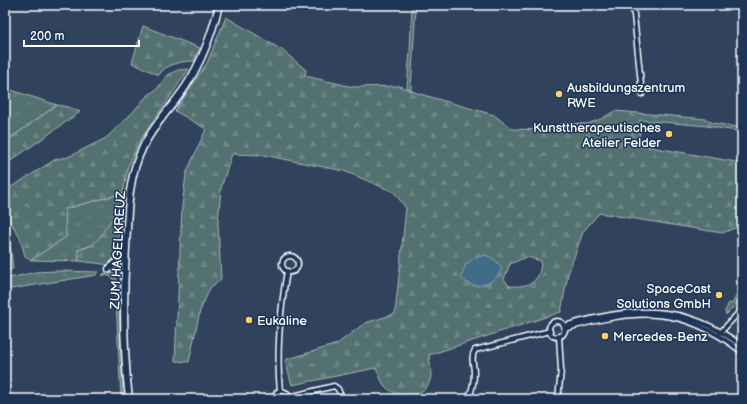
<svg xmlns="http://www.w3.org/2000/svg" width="747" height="404" font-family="'Balsamiq Sans',sans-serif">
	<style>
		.grass { fill: url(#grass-tufts); stroke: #a8b8b8 }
		.forest { fill: url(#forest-firs); stroke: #a8b8b8; fill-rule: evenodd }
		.water { fill: #416c87; stroke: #8da7b7 }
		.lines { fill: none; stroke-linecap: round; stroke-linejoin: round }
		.street-casing { stroke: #fff; stroke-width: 7 }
		.secondary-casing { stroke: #fff; stroke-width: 9 }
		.street { stroke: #1d3557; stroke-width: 4 }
		.secondary { stroke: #1d3557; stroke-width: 6 }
		.rail-casing { stroke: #fff; stroke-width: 2.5 }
		.rail { stroke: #1d3557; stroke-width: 1; stroke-dasharray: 3; stroke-linecap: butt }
		.poi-dot { fill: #ffd166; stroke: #1d3557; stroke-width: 1.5 }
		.labels { text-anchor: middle; stroke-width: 3; stroke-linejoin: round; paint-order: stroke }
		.poi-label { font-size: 13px; fill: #fff; stroke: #1d3557; text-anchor: start }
		.street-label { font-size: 13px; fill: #fff; stroke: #1d3557 }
	</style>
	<defs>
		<pattern id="grass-tufts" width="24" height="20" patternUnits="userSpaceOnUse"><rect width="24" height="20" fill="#527170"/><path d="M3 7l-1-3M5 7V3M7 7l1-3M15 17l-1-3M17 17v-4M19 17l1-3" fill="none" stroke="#6c8685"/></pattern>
		<pattern id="forest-firs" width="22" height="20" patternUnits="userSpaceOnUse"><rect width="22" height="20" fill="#527170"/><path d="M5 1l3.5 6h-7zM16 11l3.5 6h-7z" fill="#6c8685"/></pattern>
	</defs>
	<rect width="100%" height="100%" fill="#30425c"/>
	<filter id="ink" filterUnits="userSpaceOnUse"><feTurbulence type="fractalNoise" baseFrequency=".025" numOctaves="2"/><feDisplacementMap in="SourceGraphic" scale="8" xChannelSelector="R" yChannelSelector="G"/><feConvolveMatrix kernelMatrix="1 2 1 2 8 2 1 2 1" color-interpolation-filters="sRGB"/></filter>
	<g filter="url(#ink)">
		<g class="grass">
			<path d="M412 5H416L411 90 407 88 410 51Z"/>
			<path d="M5 88 57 105 5 142Z"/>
			<path d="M123 193 122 216 121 215 106 230 95 244 78 250 79 261 31 260 43 251 64 209Z"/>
			<path d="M56 271 99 272 96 275 5 290V279L36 272Z"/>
			<path d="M105 273 115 274 118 285 123 399H121L115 281 110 276 102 275Z"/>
			<path d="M742 284V298L726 315 725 311 729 303 732 304Z"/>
		</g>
		<g class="forest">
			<path d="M226 17 282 50 306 70 305 76 353 87 399 86 420 94 494 115 512 129 547 130 564 123 587 124 601 119 615 111 706 119 713 123 742 128V132L707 126 640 120 639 145 742 163V229L735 228 722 233 599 213 583 232 568 274 561 312 429 355C430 365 433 374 429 383 421 400 394 398 384 385 380 380 379 373 376 368L292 385 285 360 337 344 365 323 395 314 406 208 394 192 344 171 263 155 232 154 221 188 218 223 221 279 210 288 200 311 189 362 175 361 182 207 186 174 206 129 175 111 207 63ZM527 257 541 261C540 283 530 287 509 286L504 279 510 264Z"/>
			<path d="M143 26 200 48 194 61C183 61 165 64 159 75L132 63Z"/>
			<path d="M189 69 139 142 128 167 123 193 65 209 66 237 31 260 25 256 20 238 5 212V191L56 159 68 157 106 138 132 113 146 97 158 88 166 76 178 70Z"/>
			<path d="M57 105 68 107 80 112 5 165V142Z"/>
			<path d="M117 215 122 216 116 248 111 265 79 261 78 250C105 244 99 229 117 215Z"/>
			<path d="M5 231 10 242 13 269 5 271Z"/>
		</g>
		<path class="water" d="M486 255 494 259 502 267C500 279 484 288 472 285 468 284 464 281 461 278 465 261 470 259 486 255Z"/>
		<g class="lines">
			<g class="street-casing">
				<g id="street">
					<path d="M633 5 642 94"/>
					<circle cx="290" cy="264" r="8"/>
					<circle cx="557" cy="329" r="8"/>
					<path d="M564 326C631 307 683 301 742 346"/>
					<path d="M564 329C635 309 682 304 742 352"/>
					<path d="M720 333 742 309"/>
					<path d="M280 391C276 350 280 311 287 271"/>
					<path d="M289 397 334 386 338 389 342 399"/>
					<path d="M264 399 274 397"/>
					<path d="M274 399 277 392 282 391 287 393 289 399"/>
					<path d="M468 399C472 391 474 381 474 373 474 365 470 357 475 350L550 331"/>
					<path d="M558 399 561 370 559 336"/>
				</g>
			</g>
			<g class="secondary-casing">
				<g id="secondary">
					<path d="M109 269 117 262 125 248"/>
					<path d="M129 399C123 349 123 298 126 248 128 214 127 179 143 147 154 124 172 107 186 86 202 61 212 34 219 5"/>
				</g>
			</g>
			<use href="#street" class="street"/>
			<use href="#secondary" class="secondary"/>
			<g class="rail-casing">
				<path id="rail" d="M126 5 128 6"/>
			</g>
			<use href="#rail" class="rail"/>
		</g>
	</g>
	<g class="poi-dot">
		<circle cx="559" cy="94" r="4"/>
		<circle cx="669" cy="134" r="4"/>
		<circle cx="719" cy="295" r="4"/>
		<circle cx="249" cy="320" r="4"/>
		<circle cx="605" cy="336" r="4"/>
	</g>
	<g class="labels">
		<g class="poi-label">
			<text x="567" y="92">Ausbildungszentrum<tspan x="567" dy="15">RWE</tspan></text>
			<text x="661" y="132" text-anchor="end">Kunsttherapeutisches<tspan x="661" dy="15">Atelier Felder</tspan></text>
			<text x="711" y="293" text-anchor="end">SpaceCast<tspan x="711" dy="15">Solutions GmbH</tspan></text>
			<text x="257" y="325">Eukaline</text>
			<text x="613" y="341">Mercedes-Benz</text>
		</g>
		<g class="street-label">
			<text transform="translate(117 250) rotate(-87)" y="5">ZUM HAGELKREUZ</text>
		</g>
	</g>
	<rect width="747" height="404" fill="none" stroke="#1d3557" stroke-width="20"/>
	<rect x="10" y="10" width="727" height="384" fill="none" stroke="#fff" stroke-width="1.5" filter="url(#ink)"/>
	<path d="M24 40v6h115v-6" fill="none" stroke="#ffffff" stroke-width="2"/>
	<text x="30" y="40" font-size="12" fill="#ffffff" stroke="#1d3557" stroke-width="3" paint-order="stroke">200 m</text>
</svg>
